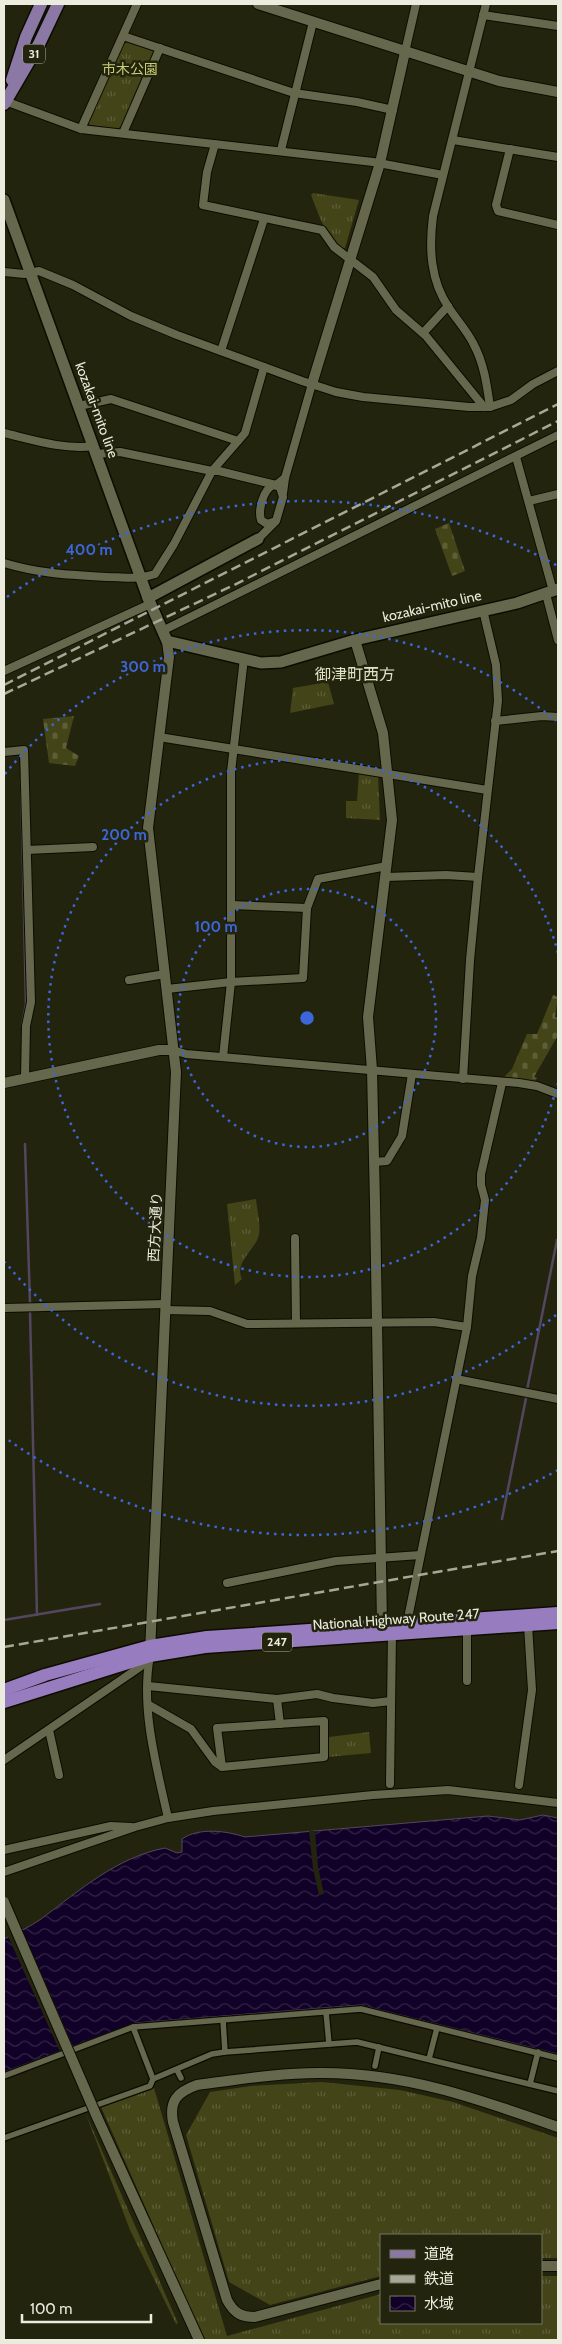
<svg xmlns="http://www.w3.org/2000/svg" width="562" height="2344" font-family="Cabin,'Noto Sans JP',sans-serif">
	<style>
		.grass { fill: url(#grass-tufts) }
		.cemetery { fill: url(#cemetery-stones) }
		.water { fill: url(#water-waves); stroke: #52475e }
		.pier { fill: #23240d }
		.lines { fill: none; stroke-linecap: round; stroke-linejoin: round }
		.stream { stroke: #52475e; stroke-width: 2.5 }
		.pedestrian-casing { stroke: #0c0d00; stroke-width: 8 }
		.minor-casing { stroke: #0c0d00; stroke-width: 10 }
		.tertiary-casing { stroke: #0c0d00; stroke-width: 12 }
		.secondary-casing { stroke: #0c0d00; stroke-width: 14 }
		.primary-casing { stroke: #0c0d00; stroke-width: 15 }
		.trunk-casing { stroke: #0c0d00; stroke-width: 15 }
		.pedestrian { stroke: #66684e; stroke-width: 5.5 }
		.minor { stroke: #66684e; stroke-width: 8 }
		.tertiary { stroke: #66684e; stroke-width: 10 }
		.secondary { stroke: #66684e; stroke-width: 11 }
		.primary { stroke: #8b78a4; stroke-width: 12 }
		.trunk { stroke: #977dc0; stroke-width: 12 }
		.rail { stroke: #a7a897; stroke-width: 2.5; stroke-dasharray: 10 5; stroke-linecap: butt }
		.tertiary-bridge-casing { stroke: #0c0d00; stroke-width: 12; stroke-linecap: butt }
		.tertiary-bridge { stroke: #66684e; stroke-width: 10 }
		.ring { fill: none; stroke: #3c66d9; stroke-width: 2.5; stroke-dasharray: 2.5 5 }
		.labels { text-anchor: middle; stroke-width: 5; stroke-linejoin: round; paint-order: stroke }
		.shield { fill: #23240d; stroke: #afb09f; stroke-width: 1 }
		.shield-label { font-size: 12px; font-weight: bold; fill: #ebecde }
		.park-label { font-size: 14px; fill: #c9cd75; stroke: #23240d }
		.street-label { font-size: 14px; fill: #ebecde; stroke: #23240d }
		.quarter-label { font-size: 16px; fill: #e1e3c6; stroke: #23240d }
		.centre { fill: #3c66d9; stroke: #23240d; stroke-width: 2.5 }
		.ring-label { font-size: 15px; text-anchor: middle; font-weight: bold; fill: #3c66d9; stroke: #23240d; stroke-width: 5; stroke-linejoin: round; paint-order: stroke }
	</style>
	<defs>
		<pattern id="grass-tufts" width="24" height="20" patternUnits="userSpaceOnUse" patternTransform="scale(1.25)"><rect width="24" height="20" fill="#434418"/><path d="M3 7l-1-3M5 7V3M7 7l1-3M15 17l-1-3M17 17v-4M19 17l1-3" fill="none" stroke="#5e5f39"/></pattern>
		<pattern id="cemetery-stones" width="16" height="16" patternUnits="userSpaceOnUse" patternTransform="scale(1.25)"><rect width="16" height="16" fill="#434418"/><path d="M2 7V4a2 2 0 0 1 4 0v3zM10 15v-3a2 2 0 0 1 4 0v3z" fill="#5e5f39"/></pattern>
		<pattern id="water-waves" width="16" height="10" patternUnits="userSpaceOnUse" patternTransform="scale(1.25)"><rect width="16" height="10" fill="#110027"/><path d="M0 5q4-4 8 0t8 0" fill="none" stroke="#342546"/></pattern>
	</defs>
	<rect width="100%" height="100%" fill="#23240d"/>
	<g class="grass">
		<path d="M129 42 153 51 155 55 122 125 118 129 90 125 88 122 123 44Z"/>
		<path d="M313 193 359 200 345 248 342 249C325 236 319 215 311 195Z"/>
		<path d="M328 682 334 704 290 713 293 688Z"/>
		<path d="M359 772 378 775 380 820 346 818V801H357Z"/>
		<path d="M256 1199C257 1210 262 1228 258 1238 253 1251 234 1264 242 1279L235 1285 227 1204Z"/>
		<path d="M369 1732 371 1753 328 1757 329 1737Z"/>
		<path d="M322 2082 400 2090 453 2102 558 2138V2258H541V2235H381V2276L270 2305 229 2282 186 2135 210 2092 251 2086Z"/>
		<path d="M154 2088 227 2336 381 2294V2323H541V2276H558V2340H204L101 2107Z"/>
		<path d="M85 2112 178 2323 176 2324 130 2230Z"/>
	</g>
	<g class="cemetery">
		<path d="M449 523 465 571 452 576 435 529Z"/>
		<path d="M74 716 66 748 79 756 75 766 49 763 43 719Z"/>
		<path d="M553 995 558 997 555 1017 558 1018 557 1037 534 1077 537 1078 534 1082 504 1079 505 1076 512 1069 527 1034H537Z"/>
	</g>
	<path class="water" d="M543 1815 558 1818V2054L360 2005 135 2023 4 2072V1939C16 1933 30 1927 41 1919 79 1891 117 1857 165 1848L177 1853 182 1852V1839C199 1827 227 1831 245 1837L488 1816 520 1820Z"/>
	<g class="pier">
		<path d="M309 1831H315L318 1867 324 1894 319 1895 313 1869Z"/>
		<path d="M21 1927 74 2048 61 2054 7 1934Z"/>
	</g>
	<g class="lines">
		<g class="stream">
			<path d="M21 779 26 1004 22 1026"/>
			<path d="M25 1144 30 1303"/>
			<path d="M30 1311 37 1615"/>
			<path d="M527 1390 557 1240"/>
			<path d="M502 1519 526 1398"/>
			<path d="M4 1620 100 1604"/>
		</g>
		<g class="pedestrian-casing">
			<g id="pedestrian">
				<path d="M326 2012 329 2044"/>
				<path d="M223 2020 225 2052"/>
				<path d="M133 2027 153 2079"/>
				<path d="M429 2059 437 2028"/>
				<path d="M375 2066 379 2047"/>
				<path d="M177 2070 181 2078"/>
				<path d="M4 2076 133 2027 361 2009 558 2058"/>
				<path d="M530 2084 538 2052"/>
				<path d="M4 2138 150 2086 153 2079 212 2054 225 2052 357 2042 558 2091"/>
			</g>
		</g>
		<g class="minor-casing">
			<g id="minor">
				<path d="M486 4 433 216C429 248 430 280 449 308 457 320 467 331 473 343 484 363 487 385 490 407"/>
				<path d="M483 15 558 26"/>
				<path d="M123 36 294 93 357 102 393 110"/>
				<path d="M405 52 416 4"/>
				<path d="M5 101 81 129 373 162 443 175"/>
				<path d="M81 129 137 4"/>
				<path d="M123 133 160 48"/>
				<path d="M453 140 558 157"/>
				<path d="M215 144 207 172 203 205 322 230 334 247 373 277 396 310 426 336 484 407"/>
				<path d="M510 149 496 205 498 211 558 225"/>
				<path d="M281 150 313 22"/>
				<path d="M4 272 24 274 39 271 73 285 131 316 177 335 302 381 336 392 363 397 469 407H490L511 400 533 384 558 371"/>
				<path d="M423 333 448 306"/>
				<path d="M221 351 264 219"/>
				<path d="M79 406 111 399 238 441"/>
				<path d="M4 433C33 440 64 450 94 446"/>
				<path d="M97 454 120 452 212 471H219L276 485 285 478"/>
				<path d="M516 457 553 591"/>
				<path d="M273 485 280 487 283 497 276 521 267 524 261 520C258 510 263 490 273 485Z"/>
				<path d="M283 493 285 478 312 384"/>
				<path d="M529 501 558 494"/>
				<path d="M258 539 275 522"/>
				<path d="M4 563C40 574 71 575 109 577 126 577 138 580 155 574L174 544 212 471 245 433 264 367"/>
				<path d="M546 594 558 640"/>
				<path d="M162 631 558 435"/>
				<path d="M4 671 150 604"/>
				<path d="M495 721 542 716 558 717"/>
				<path d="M159 737 487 790"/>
				<path d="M4 752 24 750 31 1002 26 1026 25 1078"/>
				<path d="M27 850 93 847"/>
				<path d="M386 877 446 875 478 877"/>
				<path d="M231 905 307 908"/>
				<path d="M129 980 165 974"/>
				<path d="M167 989 231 982 303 978 307 908 318 879 387 866"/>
				<path d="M173 1050 186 1054 519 1083 537 1086 558 1094"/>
				<path d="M223 1057 231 982V772L244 658"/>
				<path d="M463 1079 470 960 478 877 498 701 496 665 483 610"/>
				<path d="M374 1162 387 1161 402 1136 412 1074"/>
				<path d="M295 1238 296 1323"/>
				<path d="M4 1308 165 1304"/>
				<path d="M165 1310 210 1311 247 1324 434 1322 467 1327"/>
				<path d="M456 1379 558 1399"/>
				<path d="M227 1583 336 1561 420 1555"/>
				<path d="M407 1623 467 1327 472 1276 481 1238 485 1200 481 1185V1174L502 1083"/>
				<path d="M150 1656C140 1708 157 1768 168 1818"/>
				<path d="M467 1681V1629"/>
				<path d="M148 1686 277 1699 317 1694 333 1698 373 1703 391 1701"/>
				<path d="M277 1699 280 1724"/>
				<path d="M149 1705 191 1729 215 1762 222 1767 324 1757V1721L217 1728 222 1767"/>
				<path d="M49 1730 59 1775"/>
				<path d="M4 1760 140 1667 147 1659"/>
				<path d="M390 1784 392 1634"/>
				<path d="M519 1785 532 1690 528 1625"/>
				<path d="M4 1850 111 1826 131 1827"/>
				<path d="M4 1872 135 1827 168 1818 213 1811 373 1795 448 1790 558 1803"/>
			</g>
		</g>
		<g class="tertiary-casing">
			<g id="tertiary">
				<path d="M258 4 499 81 558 92"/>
				<path d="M312 384 380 163 405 52"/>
				<path d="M355 640 383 733 392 820 368 1017 372 1070 375 1203 382 1625"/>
				<path d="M4 1083 159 1050H173"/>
				<path d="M150 1652 176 1072 148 828 169 657 167 641"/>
				<path d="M97 2117 199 2340"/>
				<path d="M541 2266H558"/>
				<path d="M381 2284 255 2317C241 2317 234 2313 227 2300L173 2122C169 2101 177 2092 197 2085 237 2080 277 2073 318 2073 404 2072 479 2099 558 2127"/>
			</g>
		</g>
		<g class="secondary-casing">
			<g id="secondary">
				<path d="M4 200 148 598 167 641 261 663 281 662 355 640 517 603 558 589"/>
				<path d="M148 598 258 539"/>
			</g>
		</g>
		<g class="primary-casing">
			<g id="primary">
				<path d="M12 80 26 37 41 4"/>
				<path d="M4 104 39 44 58 4"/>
			</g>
		</g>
		<g class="trunk-casing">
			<g id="trunk">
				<path d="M4 1690 45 1675 150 1646 207 1637 558 1613"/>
				<path d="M4 1702 150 1656 205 1647 558 1623"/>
			</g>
		</g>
		<use href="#pedestrian" class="pedestrian"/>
		<use href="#minor" class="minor"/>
		<use href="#tertiary" class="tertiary"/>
		<use href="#secondary" class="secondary"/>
		<use href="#primary" class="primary"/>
		<use href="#trunk" class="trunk"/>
		<g class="rail">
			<path d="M4 685 558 404"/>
			<path d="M4 694 234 585 558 421"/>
			<path d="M4 1647 558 1551"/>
		</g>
		<g class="tertiary-bridge-casing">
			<path id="tertiary-bridge" d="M4 1902 97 2117"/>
		</g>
		<use href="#tertiary-bridge" class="tertiary-bridge"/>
	</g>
	<g class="ring">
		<circle cx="307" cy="1018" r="129"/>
		<path d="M558 1083A259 259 0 1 1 558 953"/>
		<path d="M556 1315A388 388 0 0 1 5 1262M5 774A388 388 0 0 1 556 721"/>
		<path d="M558 1470A517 517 0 0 1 7 1439M7 597A517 517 0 0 1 558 566"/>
	</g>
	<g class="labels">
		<g class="shield">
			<rect x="23" y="44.5" width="22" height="19" rx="4"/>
			<rect x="262" y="1632.5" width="30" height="19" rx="4"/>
		</g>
		<g class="shield-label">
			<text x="34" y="58">31</text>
			<text x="277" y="1646">247</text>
		</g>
		<g class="park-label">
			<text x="130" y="74">市木公園</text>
		</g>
		<g class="street-label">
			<text transform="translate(97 410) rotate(70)" y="5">kozakai-mito line</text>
			<text transform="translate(432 606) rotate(-13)" y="5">kozakai-mito line</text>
			<text transform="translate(155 1227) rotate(-87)" y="5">西方大通り</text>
			<text transform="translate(396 1619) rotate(-4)" y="5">National Highway Route 247</text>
		</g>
		<g class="quarter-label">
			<text x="355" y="680">御津町西方</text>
		</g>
	</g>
	<circle cx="307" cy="1018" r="8" class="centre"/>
	<g class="ring-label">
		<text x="89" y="555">400 m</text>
		<text x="143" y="672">300 m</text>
		<text x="124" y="840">200 m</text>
		<text x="216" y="932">100 m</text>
	</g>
	<rect width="562" height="2344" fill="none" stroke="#ebecde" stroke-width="10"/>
	<rect x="380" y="2234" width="162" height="90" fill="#23240d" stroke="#737461"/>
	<rect x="390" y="2250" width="25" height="8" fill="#8b78a4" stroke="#737461"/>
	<text x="424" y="2259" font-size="15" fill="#ebecde">道路</text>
	<rect x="390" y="2275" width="25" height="8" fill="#a7a897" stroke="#737461"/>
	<text x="424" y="2284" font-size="15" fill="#ebecde">鉄道</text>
	<rect x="390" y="2296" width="25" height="15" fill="url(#water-waves)" stroke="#737461"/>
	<text x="424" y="2309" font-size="15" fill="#ebecde">水域</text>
	<path d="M22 2314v8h129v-8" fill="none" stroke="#ebecde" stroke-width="2.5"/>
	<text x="30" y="2314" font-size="15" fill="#ebecde" stroke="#23240d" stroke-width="4" paint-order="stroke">100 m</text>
</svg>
